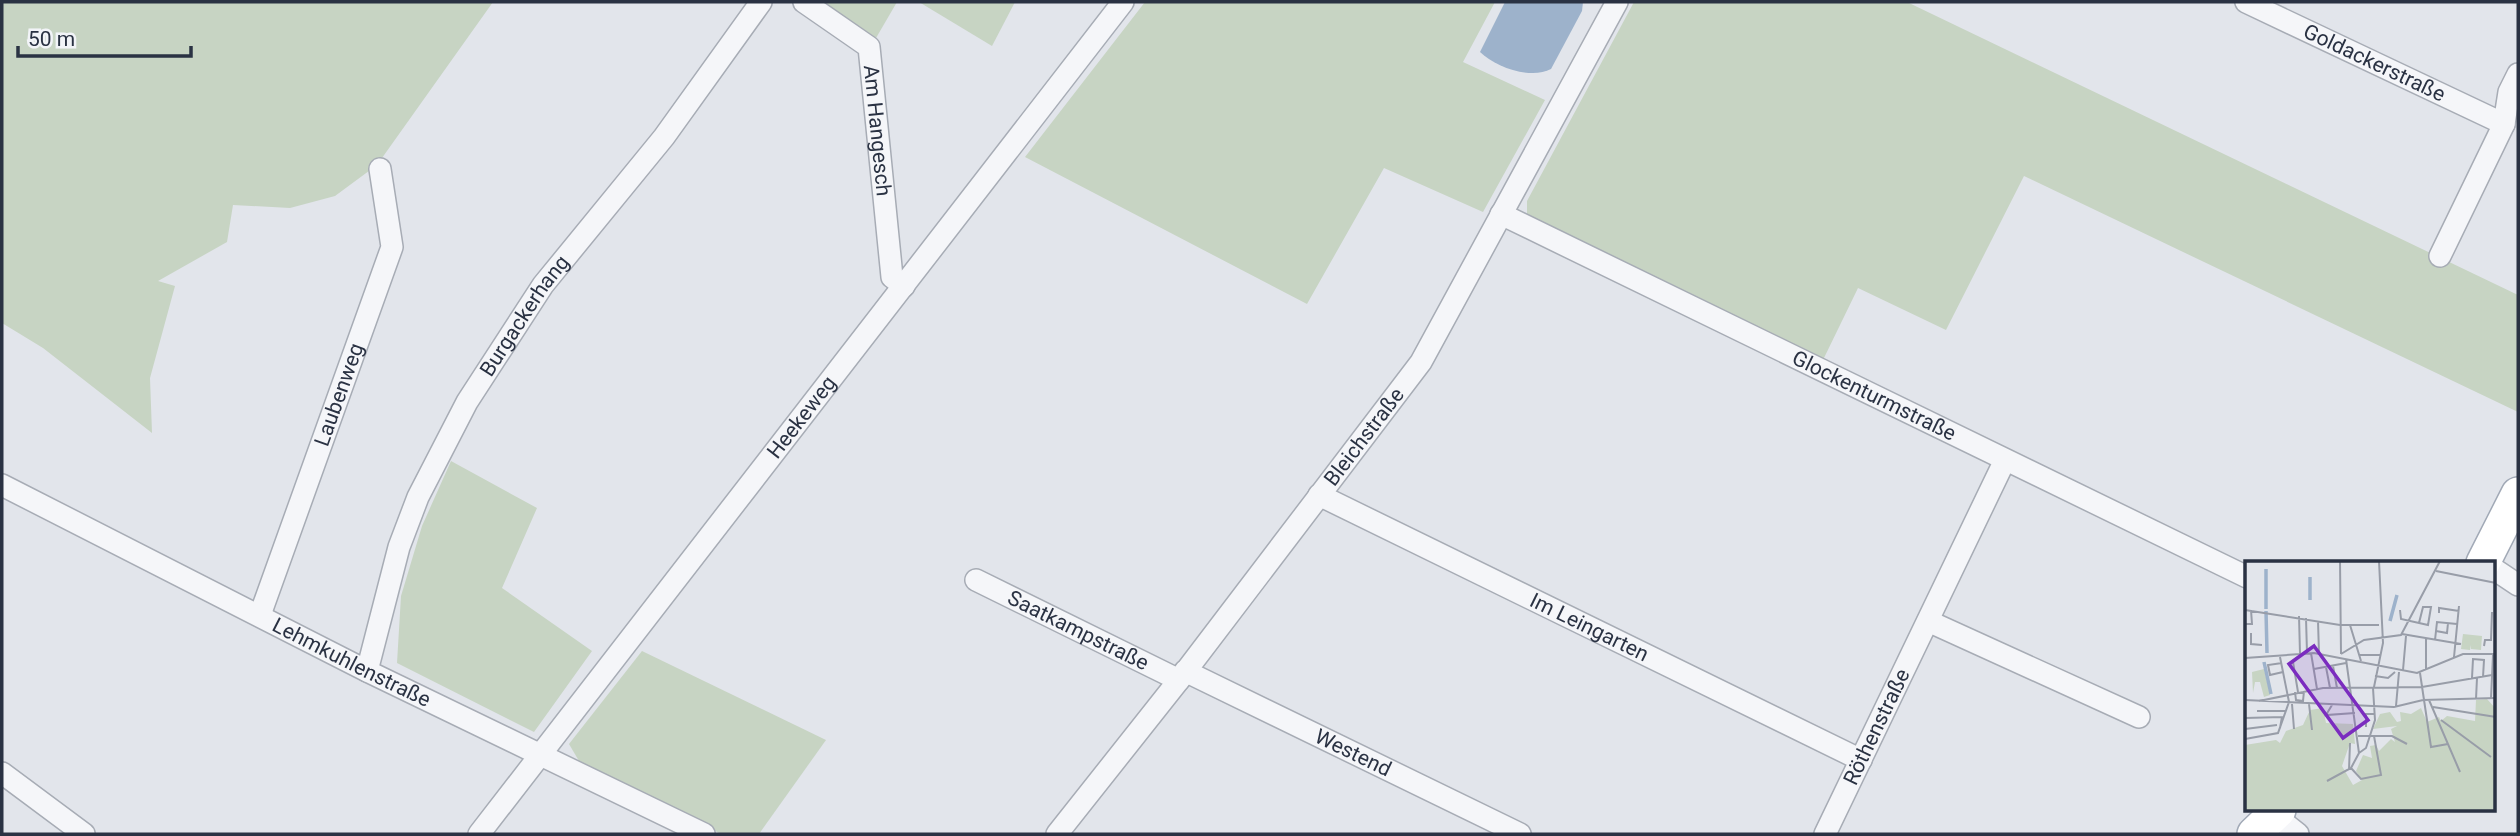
<svg xmlns="http://www.w3.org/2000/svg" width="2520" height="836" font-family="Roboto,sans-serif">
	<style>
		.green { fill: #c7d4c3 }
		.water { fill: #9db2cb }
		.lines { fill: none; stroke-linecap: round; stroke-linejoin: round }
		.street-casing { stroke: #a7acb5; stroke-width: 24 }
		.primary-casing { stroke: #a1a9b6; stroke-width: 36 }
		.street { stroke: #f5f6f9; stroke-width: 21 }
		.primary { stroke: #fff; stroke-width: 33 }
		.labels { text-anchor: middle; stroke-width: 6; stroke-linejoin: round; paint-order: stroke }
		.street-label { font-size: 21px; fill: #2a3243; stroke: #f2f4f8 }
		.inset-river { fill: none; stroke: #9db2cb; stroke-width: 3.5 }
		.inset-road { fill: none; stroke: #989da8; stroke-width: 2 }
		.view { fill: #7b2cbf; fill-opacity: 0.15; stroke: #7b2cbf; stroke-width: 3.5 }
		.inset-edge { fill: none; stroke: #2a3243; stroke-width: 3.5 }
	</style>
	<rect width="100%" height="100%" fill="#e2e5eb"/>
	<g class="green">
		<path d="M2 2H493L377 165 335 196 290 208 233 205 227 242 158 281 175 286 150 378 152 433 43 348 2 323Z"/>
		<path d="M822 2H897L876 38Z"/>
		<path d="M919 2H1015L992 46Z"/>
		<path d="M1145 2H1495L1463 62 1545 100 1483 212 1384 168 1307 304 1025 157Z"/>
		<path d="M1634 2H1907L2518 295V412L2024 176 1946 330 1858 288 1823 360 1527 214V201Z"/>
		<path d="M451 461 537 508 502 588 592 651 534 732 397 663 401 596 422 526Z"/>
		<path d="M642 651 826 740 759 834H721L579 761 569 744Z"/>
	</g>
	<path class="water" d="M1505 2H1583L1582 11 1551 69C1531 80 1495 67 1480 52Z"/>
	<g class="lines">
		<g class="street-casing">
			<g id="street">
				<path id="s1" d="M804 2 869 47 892 277 904 286"/>
				<path id="s2" d="M2246 2 2504 124"/>
				<path id="s3" d="M1501 214 2247 577"/>
				<path d="M2440 256 2504 124 2509 92 2518 74"/>
				<path id="s4" d="M2 485 367 671 704 834"/>
				<path id="s5" d="M1319 495 1861 760"/>
				<path d="M2494 569 2518 585"/>
				<path id="s6" d="M976 580 1179 680"/>
				<path id="s7" d="M260 615 392 247 380 169"/>
				<path d="M1928 621 2139 717"/>
				<path id="s8" d="M367 671 399 547 418 497 467 402 543 285 664 137 761 2"/>
				<path id="s9" d="M1185 671 1520 834"/>
				<path d="M2 773 84 834"/>
				<path d="M2274 815 2298 834"/>
				<path id="s10" d="M479 834 1123 2"/>
				<path id="s11" d="M1057 834 1179 680 1421 362 1617 2"/>
				<path id="s12" d="M1825 834 2005 460"/>
			</g>
		</g>
		<g class="primary-casing">
			<g id="primary">
				<path d="M2483 563 2518 494"/>
				<path d="M2254 834 2279 810"/>
			</g>
		</g>
		<use href="#street" class="street"/>
		<use href="#primary" class="primary"/>
	</g>
	<g class="labels">
		<g class="street-label">
			<text dy="7" stroke="none"><textPath href="#s2" startOffset="142">Goldackerstraße</textPath></text>
			<text dy="7" stroke="none"><textPath href="#s1" startOffset="163">Am Hangesch</textPath></text>
			<text dy="7" stroke="none"><textPath href="#s8" startOffset="392">Burgackerhang</textPath></text>
			<text dy="7" stroke="none"><textPath href="#s7" startOffset="234">Laubenweg</textPath></text>
			<text dy="7" stroke="none"><textPath href="#s3" startOffset="415">Glockenturmstraße</textPath></text>
			<text dy="7" stroke="none"><textPath href="#s10" startOffset="527">Heekeweg</textPath></text>
			<text dy="7" stroke="none"><textPath href="#s11" startOffset="502">Bleichstraße</textPath></text>
			<text dy="7" stroke="none"><textPath href="#s5" startOffset="301">Im Leingarten</textPath></text>
			<text dy="7" stroke="none"><textPath href="#s6" startOffset="114">Saatkampstraße</textPath></text>
			<text dy="7" stroke="none"><textPath href="#s4" startOffset="392">Lehmkuhlenstraße</textPath></text>
			<text dy="7" stroke="none"><textPath href="#s12" startOffset="119">Röthenstraße</textPath></text>
			<text dy="7" stroke="none"><textPath href="#s9" startOffset="187">Westend</textPath></text>
		</g>
	</g>
	<g transform="translate(2245 561)">
		<rect width="250" height="250" fill="#e2e5eb"/>
		<path d="M218 73 237 75 236 89 226 88V84L225 89 216 88ZM19 108 25 134 19 136 15 121H10L8 132 7 111ZM242 138 251 148 250 250H0V184L31 179 35 182 41 170 58 164 65 149 78 147 81 162 108 163 110 183 105 182 97 205 108 224 117 219 111 210 118 194 127 197 125 185 131 184 134 190 146 178 150 181 146 168 152 165 128 168 135 153 145 151 152 161 156 160 155 151 166 153 176 147 182 161 194 156 196 160 202 155 230 160 231 139Z" fill="#c7d4c3"/>
		<path class="inset-river" d="M65 16V39M21 48V8M21 50 22 92M145 60 152 34M19 101 26 133"/>
		<path class="inset-road" d="M95 0 96 93M191 10 251 22M0 49 95 64H134M155 49 156 58 183 64 186 46H178L174 62M194 52V47L214 50M54 55 55 93M61 57 62 92M73 60 74 93M0 63H7L6 49M105 64 116 100M191 70 202 72 203 62M6 72V83L17 84M157 73 216 83M190 79 192 61 212 63M239 85 240 79H246L247 51M66 92 72 128M96 93 119 79 156 74 195 0M114 94H136M209 96 214 45M0 97 69 92 172 112 218 93H251M48 101 53 131M37 102 23 104 25 114 38 111M88 105 92 127M81 106 85 127M69 108 101 102M158 109 161 75M181 109V78M175 112 186 186 203 183M130 115 143 117 150 111M227 117 228 98 239 99 238 116M129 126 138 82 134 0M50 131 51 139 58 140 59 130M246 137 248 94M231 138 232 117M0 139 149 146 178 139 251 137M184 139 215 211M14 140 78 127 177 126 247 114M47 143 49 168M64 143 67 169M87 144 81 154 110 152M151 145 154 111M188 146 251 156M12 150H40M0 157 37 156 35 167M196 159 246 196M121 166V153H130M0 168 32 164M113 175H147L162 183M0 178 33 172 44 141 35 96M114 192 121 187 130 159 128 127M106 207 116 218 136 214 129 175M104 209 105 182M82 220 106 207 114 192 101 98"/>
		<path class="view" d="M69 85 123 159 98 177 44 103Z"/>
		<rect width="250" height="250" class="inset-edge"/>
	</g>
	<rect width="2520" height="836" fill="none" stroke="#2a3243" stroke-width="7"/>
	<path d="M18 46v10h173v-10" fill="none" stroke="#2a3243" stroke-width="3.5"/>
	<text x="28" y="46" font-size="21" fill="#2a3243" stroke="#f2f4f8" stroke-width="5" paint-order="stroke">50 m</text>
</svg>
